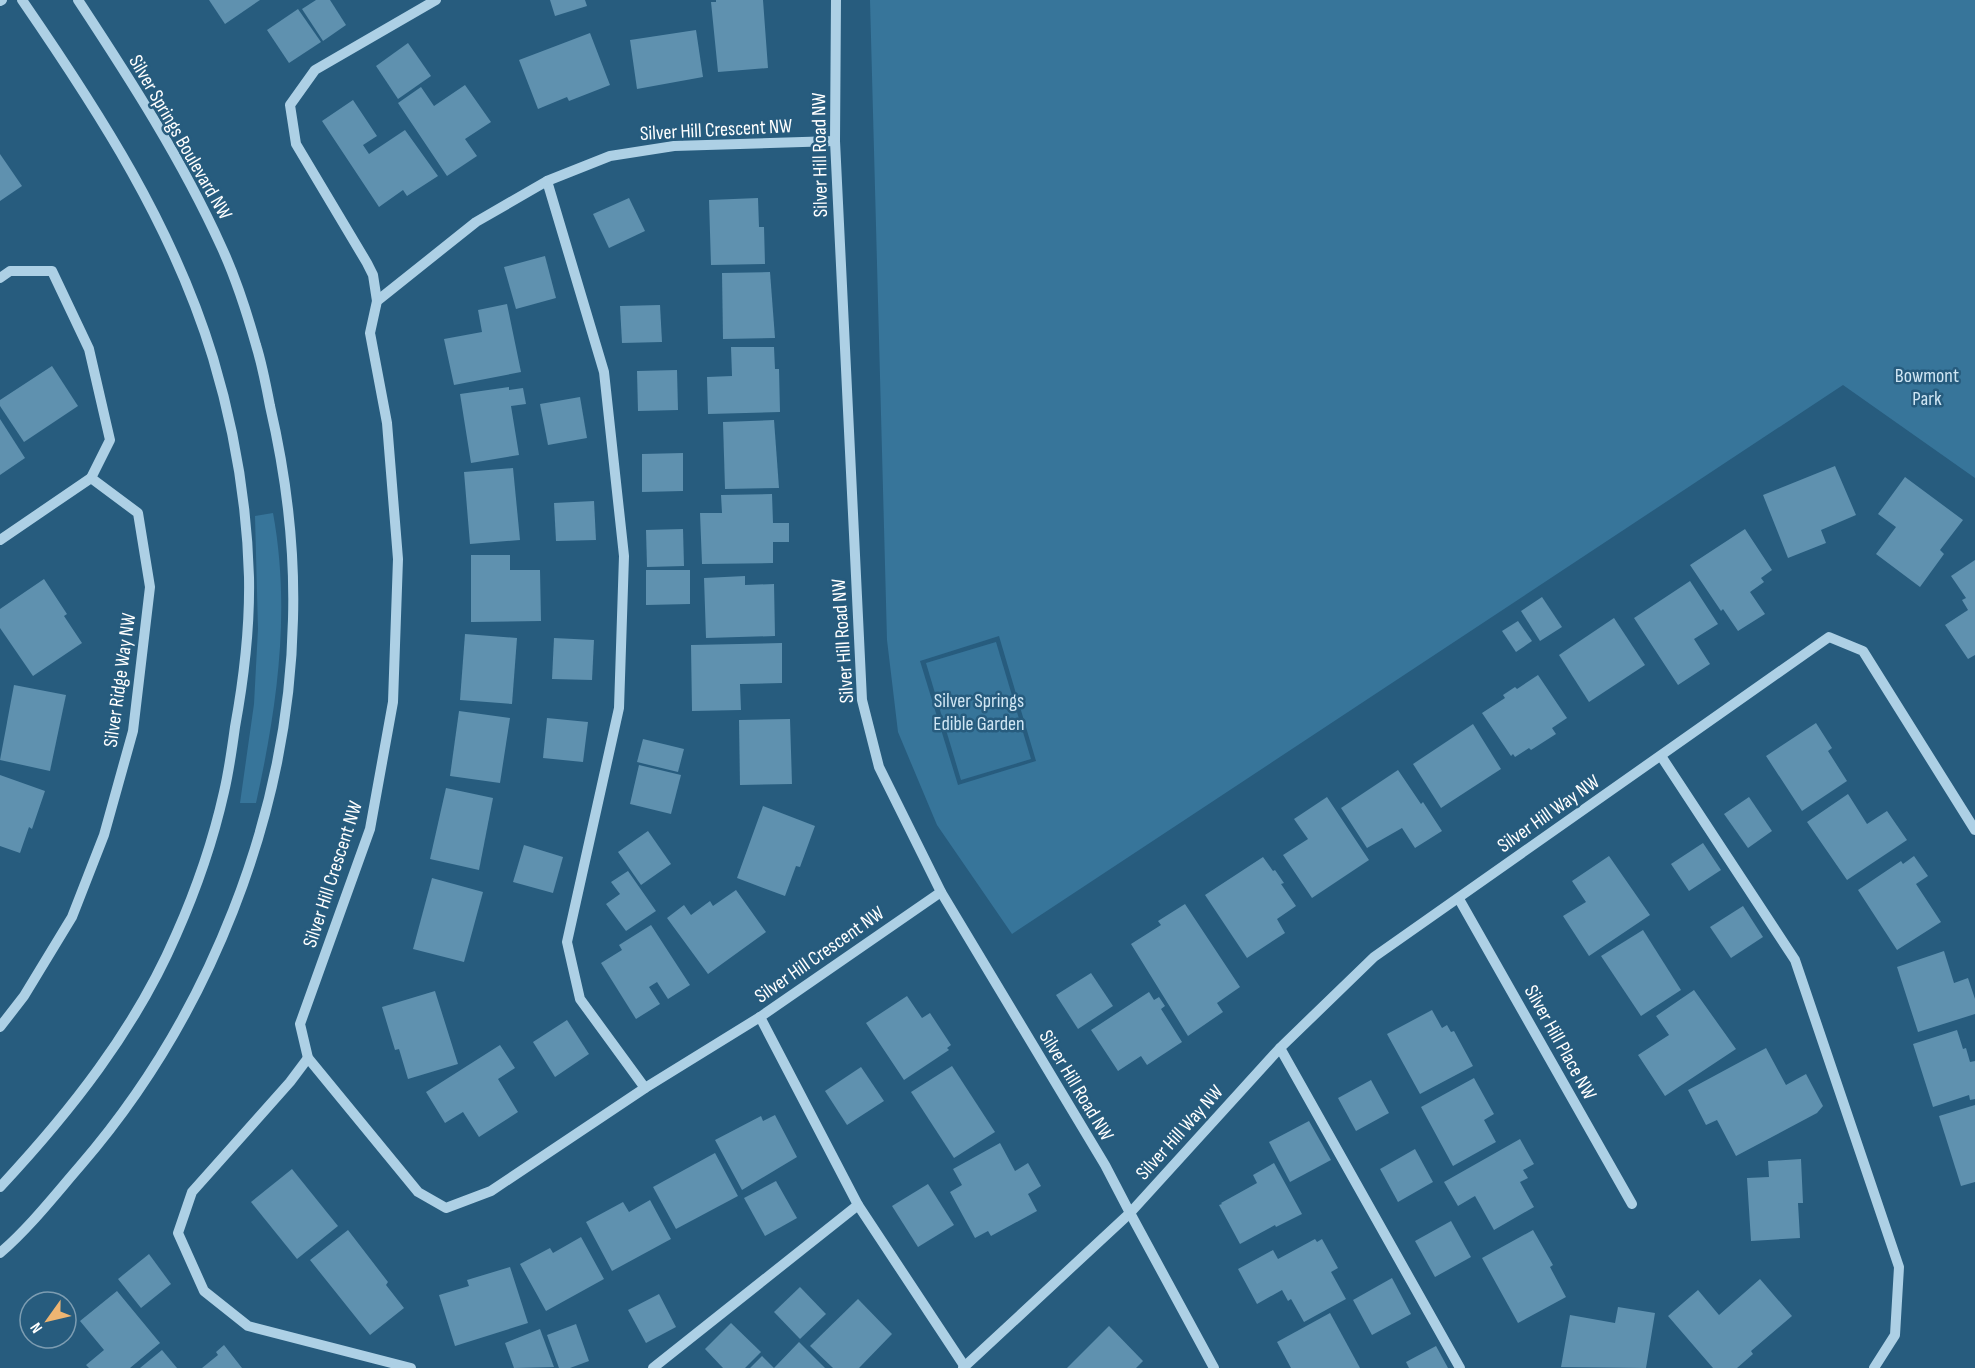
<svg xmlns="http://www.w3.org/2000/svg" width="1975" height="1368" font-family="'Sofia Sans Condensed',sans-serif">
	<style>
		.green { fill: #37759a; fill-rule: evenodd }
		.building { fill: #5f91af }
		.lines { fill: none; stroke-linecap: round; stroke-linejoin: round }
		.minor { stroke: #add0e5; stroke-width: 10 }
		.labels { text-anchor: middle; stroke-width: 5; stroke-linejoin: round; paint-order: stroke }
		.street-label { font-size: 20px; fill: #fff; stroke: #275c7e }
		.park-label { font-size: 20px; fill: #d0e6f4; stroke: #275c7e }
	</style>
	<rect width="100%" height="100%" fill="#275c7e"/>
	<g class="green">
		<path d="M870 0H1975V478L1843 385 1012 934 937 825 898 732 887 640ZM999 636 1036 761 958 785 920 661Z"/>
		<path d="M273 513C291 611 277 708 256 803H240L254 704 258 629 255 516Z"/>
		<path d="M996 642 1031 759 961 780 926 663Z"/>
	</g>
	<g class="building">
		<path d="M209 0H260L225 24Z"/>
		<path d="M316 0H330L346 25 323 41 302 9Z"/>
		<path d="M550 0H585L587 6 555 16Z"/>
		<path d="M716 0H763L768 68 718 72 711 2H716Z"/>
		<path d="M298 9 321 42 289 63 267 30Z"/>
		<path d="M696 30 703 77 637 89 630 40Z"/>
		<path d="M590 33 610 85 569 101 567 97 538 109 519 60Z"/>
		<path d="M408 43 431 76 398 99 376 66Z"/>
		<path d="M465 85 491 122 465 139 477 156 447 176 398 103 421 87 434 106Z"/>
		<path d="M353 100 377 136 363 145 369 154 405 130 438 176 407 196 403 190 379 207 322 121Z"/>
		<path d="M0 154 22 186 0 201Z"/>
		<path d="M629 198 645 231 609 248 593 214Z"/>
		<path d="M758 198 759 227H764L765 264 711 265 709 200Z"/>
		<path d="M545 256 556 298 516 309 504 267Z"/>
		<path d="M770 272 775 338 723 339 722 273Z"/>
		<path d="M507 304 521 372 454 385 444 339 482 332 478 310Z"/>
		<path d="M660 305 662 342 622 343 620 306Z"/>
		<path d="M731 347H774L775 369H779L780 412 708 414 707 377 732 376Z"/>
		<path d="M52 366 78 406 24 442 0 406V400Z"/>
		<path d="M677 370 678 410 638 411 637 371Z"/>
		<path d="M509 387V390L523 388 526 404 511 406 519 455 471 463 460 394Z"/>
		<path d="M580 397 587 438 548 445 540 404Z"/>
		<path d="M0 419 25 458 0 475Z"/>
		<path d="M774 420 779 488 725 489 723 422Z"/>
		<path d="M683 453V491L642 492V454Z"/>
		<path d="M1835 466 1856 515 1821 530 1826 543 1788 558 1763 495Z"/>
		<path d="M513 468 520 540 470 544 464 472Z"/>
		<path d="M1905 477 1963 520 1940 550 1944 554 1920 587 1876 554 1896 527 1878 514Z"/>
		<path d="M772 494 773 523H789V542H773V563L702 564 700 513H722L721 495Z"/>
		<path d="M594 501 596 540 556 541 554 503Z"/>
		<path d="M683 529 684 566 647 567 646 530Z"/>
		<path d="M1745 529 1772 570 1761 578 1764 582 1750 592 1765 614 1738 631 1723 609 1721 611 1690 565Z"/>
		<path d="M471 555H510V570H540L541 621 471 622Z"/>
		<path d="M1975 560V655L1968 659 1945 625 1968 610 1962 600 1966 598 1951 576Z"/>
		<path d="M646 570H690V604L646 605Z"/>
		<path d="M745 576V585L774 584 775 636 706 638 704 578Z"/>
		<path d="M44 579 67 614 64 616 82 643 33 676 0 628V609Z"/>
		<path d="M1690 581 1718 624 1694 639 1710 664 1678 685 1634 618Z"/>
		<path d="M1542 597 1562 627 1540 641 1521 611Z"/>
		<path d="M1614 618 1645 665 1589 702 1559 655Z"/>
		<path d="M1518 621 1532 641 1516 652 1502 631Z"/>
		<path d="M465 634 517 638 512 704 460 700Z"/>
		<path d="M554 638 594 640 592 680 552 679Z"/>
		<path d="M782 643V683L740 684 741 710 692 711 691 645Z"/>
		<path d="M1538 675 1567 718 1552 728 1556 734 1531 750 1529 748 1515 757 1513 754 1511 756 1482 713 1505 698 1503 695 1515 687 1517 689Z"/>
		<path d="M14 685 66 695 50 771 0 760Z"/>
		<path d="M459 711 510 718 500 783 450 776Z"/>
		<path d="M547 718 588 722 583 762 543 758Z"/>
		<path d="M790 719 792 784 740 785 739 720Z"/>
		<path d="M1816 723 1832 748 1828 751 1847 781 1802 811 1766 756Z"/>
		<path d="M1473 724 1501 769 1441 808 1413 764Z"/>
		<path d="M643 739 684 749 678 772 637 762Z"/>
		<path d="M639 765 681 775 671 814 630 804Z"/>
		<path d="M1398 770 1421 804 1423 802 1442 831 1415 848 1402 828 1367 848 1341 808Z"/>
		<path d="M0 775 45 791 32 829 29 827 20 853 0 846Z"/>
		<path d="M446 788 493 798 479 870 430 859Z"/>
		<path d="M1848 794 1867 824 1887 811 1907 840 1847 880 1807 822Z"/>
		<path d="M1327 797 1369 860 1312 898 1283 855 1308 839 1294 819Z"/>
		<path d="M1749 797 1772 831 1748 848 1724 814Z"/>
		<path d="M763 806 815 826 800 867 796 866 785 896 737 878Z"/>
		<path d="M648 831 671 864 641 885 618 852Z"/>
		<path d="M1703 843 1721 870 1689 891 1671 864Z"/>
		<path d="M524 845 563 857 553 893 513 882Z"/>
		<path d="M1609 856 1650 915 1589 956 1563 916 1586 902 1572 881Z"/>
		<path d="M1914 856 1928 876 1916 884 1941 922 1897 950 1858 890 1901 861 1903 864Z"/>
		<path d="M1263 857 1273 871 1275 870 1284 883 1281 884 1296 906 1277 919 1285 933 1247 958 1205 895Z"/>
		<path d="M628 871 656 911 626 931 606 904 620 894 611 882Z"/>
		<path d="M432 878 483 892 464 962 413 949Z"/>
		<path d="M736 890 766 932 708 974 667 918 684 905 691 915 710 901 713 906Z"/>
		<path d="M1185 904 1240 987 1217 1003 1223 1012 1188 1036 1131 944 1161 925 1158 921Z"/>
		<path d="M1743 906 1763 937 1731 958 1710 927Z"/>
		<path d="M651 925 690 985 668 999 657 982 649 987 660 1004 636 1019 601 963 622 950 619 945Z"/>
		<path d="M1643 930 1681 990 1641 1016 1601 956Z"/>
		<path d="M1944 951 1954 983 1968 978 1975 999V1014L1918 1032 1897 967Z"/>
		<path d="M1091 973 1113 1006 1078 1029 1056 995Z"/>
		<path d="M1694 990 1736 1049 1665 1096 1638 1055 1669 1035 1656 1016Z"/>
		<path d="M435 991 458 1064 408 1079 399 1049 395 1050 382 1007Z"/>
		<path d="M1149 992 1154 1000 1159 997 1165 1006 1161 1009 1182 1042 1147 1065 1141 1056 1118 1071 1091 1030Z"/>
		<path d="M907 996 922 1018 930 1013 951 1045 947 1048 949 1050 904 1080 866 1023Z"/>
		<path d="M1432 1010 1442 1028 1447 1025 1451 1032 1454 1031 1473 1066 1420 1094 1387 1034Z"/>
		<path d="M567 1020 589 1054 555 1077 533 1042Z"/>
		<path d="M1957 1030 1963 1049 1966 1048 1970 1062 1975 1061V1099L1970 1100 1969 1095 1933 1107 1913 1044Z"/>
		<path d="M500 1045 515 1068 498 1079 518 1112 479 1137 463 1112 445 1123 426 1092Z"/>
		<path d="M1766 1048 1786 1085 1806 1074 1823 1106 1817 1113 1736 1156 1717 1120 1706 1125 1688 1090Z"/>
		<path d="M952 1066 995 1132 954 1158 911 1092Z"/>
		<path d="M861 1067 884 1101 847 1125 825 1091Z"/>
		<path d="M1474 1078 1494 1114 1484 1120 1496 1142 1453 1166 1421 1107Z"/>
		<path d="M1371 1080 1389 1113 1356 1131 1338 1098Z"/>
		<path d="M1975 1105V1182L1961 1186 1939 1116Z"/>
		<path d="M775 1115 797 1157 742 1190 715 1140 761 1116 763 1121Z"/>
		<path d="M1309 1121 1331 1160 1290 1182 1269 1142Z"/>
		<path d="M1520 1139 1534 1164 1523 1170 1528 1178 1520 1182 1534 1207 1494 1230 1475 1196 1458 1206 1444 1182Z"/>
		<path d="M1000 1143 1015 1171 1028 1163 1041 1186 1028 1194 1037 1211 991 1236 988 1231 975 1238 950 1192 962 1185 953 1169Z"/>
		<path d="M1415 1149 1433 1182 1398 1202 1380 1169Z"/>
		<path d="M715 1153 738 1196 676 1229 653 1187Z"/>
		<path d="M1801 1159 1803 1203H1798L1800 1238 1751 1241 1747 1178 1769 1177 1768 1161Z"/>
		<path d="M1274 1163 1302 1214 1276 1227 1275 1225 1240 1244 1219 1205 1222 1204 1221 1203 1257 1183 1253 1175Z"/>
		<path d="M292 1169 338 1226 297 1259 251 1202Z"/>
		<path d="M776 1181 797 1218 765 1236 744 1198Z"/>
		<path d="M928 1184 954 1225 918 1247 892 1206Z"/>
		<path d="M650 1200 671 1239 612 1271 586 1222 623 1202 629 1212Z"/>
		<path d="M1451 1221 1471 1257 1435 1277 1415 1241Z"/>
		<path d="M348 1230 388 1282 386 1285 404 1308 370 1335 310 1260Z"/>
		<path d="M1533 1230 1553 1265 1550 1267 1566 1297 1518 1323 1482 1258Z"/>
		<path d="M581 1237 604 1279 546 1311 520 1264 550 1248 553 1253Z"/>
		<path d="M1315 1239 1317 1242 1322 1239 1338 1268 1331 1272 1346 1299 1304 1322 1291 1299 1288 1301 1282 1290 1257 1304 1238 1269 1273 1250 1278 1259Z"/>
		<path d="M149 1254 171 1284 141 1308 118 1279Z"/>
		<path d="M510 1267 528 1323 455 1346 439 1295 469 1286 467 1280Z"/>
		<path d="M1392 1278 1411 1314 1372 1335 1353 1300Z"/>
		<path d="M1760 1279 1792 1316 1751 1351 1753 1354 1737 1368H1713L1668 1316 1698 1290 1719 1315Z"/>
		<path d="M800 1287 826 1314 800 1339 774 1312Z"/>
		<path d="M117 1291 160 1343 130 1368H89L86 1365 104 1350 80 1321Z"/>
		<path d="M659 1294 676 1327 646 1343 628 1310Z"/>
		<path d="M858 1299 892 1334 859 1368H833L810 1346Z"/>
		<path d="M1618 1307 1655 1313 1646 1368 1561 1367 1570 1315 1615 1323Z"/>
		<path d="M1330 1313 1360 1368H1291L1277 1342Z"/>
		<path d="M731 1323 761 1352 745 1368H723L705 1349Z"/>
		<path d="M576 1324 589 1361 570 1368H559L547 1335Z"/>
		<path d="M1109 1326 1143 1361 1136 1368H1067Z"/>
		<path d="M540 1329 554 1367 514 1368 505 1343Z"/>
		<path d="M799 1342 825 1368H750L762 1356 774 1368Z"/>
		<path d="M224 1345 242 1368H202L218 1355 216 1352Z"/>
		<path d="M1436 1346 1448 1368H1409L1406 1362Z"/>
		<path d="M162 1350 177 1368H140Z"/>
	</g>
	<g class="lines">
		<g class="minor">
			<path d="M836 0 835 141 862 700 879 767 941 892 1105 1165 1130 1213 963 1368"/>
			<path d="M0 1 2 0"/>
			<path d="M835 141 674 146 610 156 547 181 476 222 377 301 370 333 387 423 398 559 393 702 370 829 300 1024 308 1058 418 1192 446 1208 491 1191 645 1088 760 1017 941 892"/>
			<path d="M547 181 604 372 624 556 619 708 567 942 580 999 645 1088"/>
			<path d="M0 278 10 271H52L89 349 110 440 91 478"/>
			<path d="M377 301 373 275 367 263 296 144 290 105 315 70 436 0"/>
			<path d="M0 540 91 478 138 513 150 587 133 731 104 835 72 917 24 996 0 1027"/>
			<path d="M1661 756 1795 960 1899 1267 1895 1335 1874 1368"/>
			<path d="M1459 899 1632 1204"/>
			<path d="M760 1017 858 1205 965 1367"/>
			<path d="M1280 1048 1460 1368"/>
			<path d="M308 1058 290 1082 192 1192 178 1233 204 1291 248 1326 411 1368"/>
			<path d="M0 1187C70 1112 135 1030 176 935 196 890 213 841 224 792 229 771 232 749 235 727 244 678 250 628 249 577 247 504 234 428 213 358 173 226 99 112 22 0"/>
			<path d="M0 1253C30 1227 54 1196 80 1166 208 1018 289 816 293 619 295 548 286 475 270 406 266 385 262 364 256 345 247 313 235 276 221 246 182 160 130 79 78 0"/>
			<path d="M653 1368 858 1205"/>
			<path d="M1214 1368 1130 1213 1280 1048 1374 957 1829 637 1863 651 1975 830"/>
		</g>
	</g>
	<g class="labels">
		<g class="street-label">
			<text transform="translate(716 129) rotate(-3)" y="7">Silver Hill Crescent NW</text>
			<text transform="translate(181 137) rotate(60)" y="7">Silver Springs Boulevard NW</text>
			<text transform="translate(819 155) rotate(-91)" y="7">Silver Hill Road NW</text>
			<text transform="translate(842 641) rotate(-94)" y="7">Silver Hill Road NW</text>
			<text transform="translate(119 680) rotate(-82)" y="7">Silver Ridge Way NW</text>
			<text transform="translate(1548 813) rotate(-35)" y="7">Silver Hill Way NW</text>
			<text transform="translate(332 874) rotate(-72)" y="7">Silver Hill Crescent NW</text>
			<text transform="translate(819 954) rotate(-35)" y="7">Silver Hill Crescent NW</text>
			<text transform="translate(1561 1042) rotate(61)" y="7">Silver Hill Place NW</text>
			<text transform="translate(1077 1085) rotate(59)" y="7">Silver Hill Road NW</text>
			<text transform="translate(1179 1132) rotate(-48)" y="7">Silver Hill Way NW</text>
		</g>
		<g class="park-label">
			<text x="1927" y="382">Bowmont<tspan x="1927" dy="23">Park</tspan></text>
			<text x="979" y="707">Silver Springs<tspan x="979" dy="23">Edible Garden</tspan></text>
		</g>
	</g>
	<g transform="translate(48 1320) rotate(236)"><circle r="28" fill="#275c7e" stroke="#7d9db2" stroke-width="1.5"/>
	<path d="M0-4.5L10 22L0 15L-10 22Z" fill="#eeb572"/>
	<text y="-9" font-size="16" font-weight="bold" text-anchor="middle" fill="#ffffff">N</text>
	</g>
</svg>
